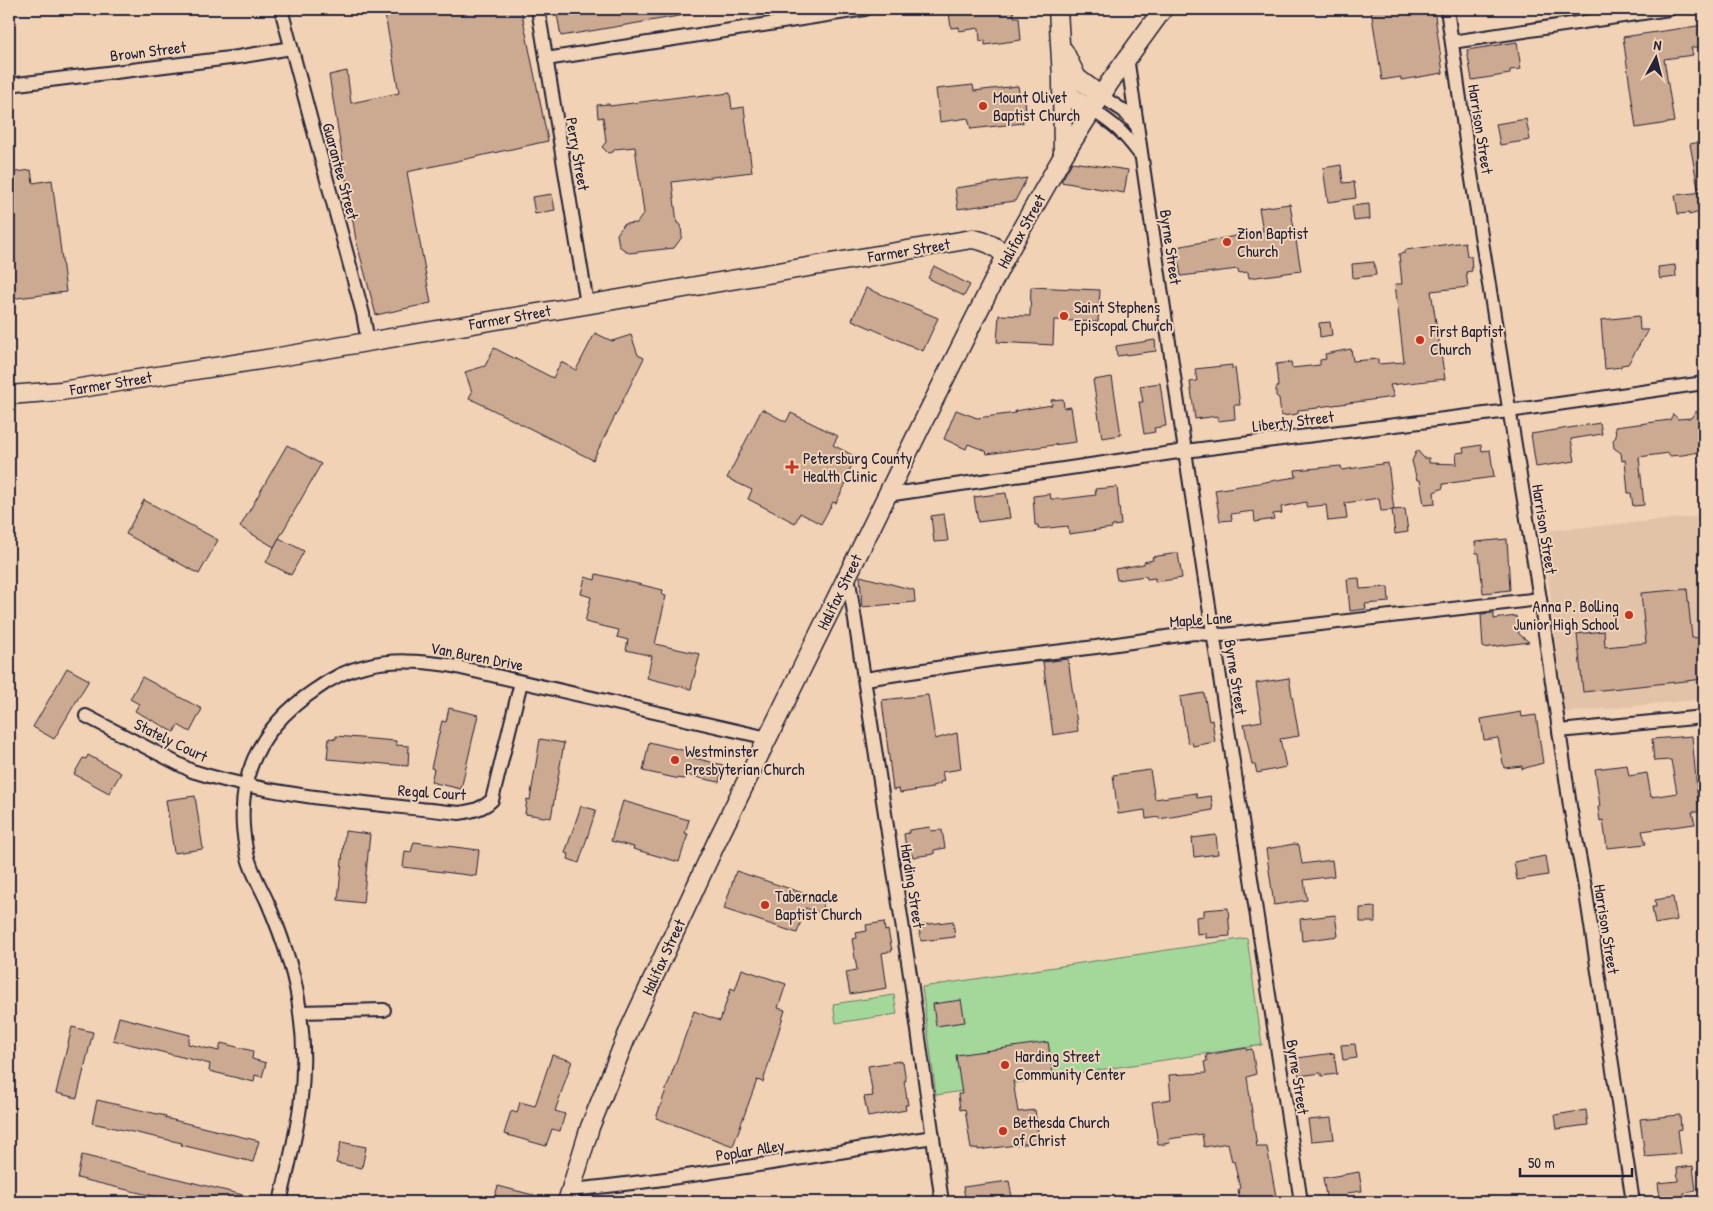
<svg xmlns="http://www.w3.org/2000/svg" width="1713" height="1211" font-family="'Patrick Hand',sans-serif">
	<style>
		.built { fill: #e3c3a8 }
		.green { fill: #a4d89a; stroke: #637d6a }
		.building { fill: #cca991; stroke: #22223b }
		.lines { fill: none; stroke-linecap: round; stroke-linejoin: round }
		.street-casing { stroke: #22223b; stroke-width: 16 }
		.secondary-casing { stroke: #22223b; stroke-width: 21 }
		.street { stroke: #f1d4b7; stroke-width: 12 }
		.secondary { stroke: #f1d4b7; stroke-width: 18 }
		.poi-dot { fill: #c8321e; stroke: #f1d4b7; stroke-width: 2 }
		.labels { text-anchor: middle; stroke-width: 4; stroke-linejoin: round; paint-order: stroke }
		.street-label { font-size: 16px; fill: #22223b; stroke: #f1d4b7 }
		.poi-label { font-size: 16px; fill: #22223b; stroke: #f1d4b7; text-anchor: start }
	</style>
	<rect width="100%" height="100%" fill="#f2d2b4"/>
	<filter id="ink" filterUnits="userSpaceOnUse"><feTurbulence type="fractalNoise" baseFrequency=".02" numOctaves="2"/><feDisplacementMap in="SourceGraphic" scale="10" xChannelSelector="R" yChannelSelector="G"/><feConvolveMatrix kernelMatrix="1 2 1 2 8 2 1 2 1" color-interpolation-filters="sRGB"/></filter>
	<g filter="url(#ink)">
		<path class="built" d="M1704 516V699L1564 713 1543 531Z"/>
		<g class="green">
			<path d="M1247 938 1262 1045 936 1095 922 987Z"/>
			<path d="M894 995 897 1014 836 1023 833 1004Z"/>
		</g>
		<g class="building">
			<path d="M384 9H521L548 141 407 172 431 303 376 315 356 240 329 75 347 71 351 103 399 93Z"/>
			<path d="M556 9H684L685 15 561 36Z"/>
			<path d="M978 9H1013L1014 17H1019L1021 40 985 45V40L980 41 979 28 959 31V27L951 28 949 12Z"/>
			<path d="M1381 9H1434L1443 73 1401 80V77L1382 80 1371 10Z"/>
			<path d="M1704 25V46L1691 48 1693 55 1664 59 1674 122 1636 128 1623 37Z"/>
			<path d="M1517 42 1521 69 1510 70V74L1472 80 1467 50Z"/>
			<path d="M973 85 974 91 1018 86 1020 99H1025L1026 113 1022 114 1023 123 971 129 968 118 940 122 936 89Z"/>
			<path d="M730 93 732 109 744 107 752 172 672 182 677 223 681 225 682 237 674 248 629 253 619 246 617 234 624 224 637 223 644 213 635 147 615 149 613 152 608 153 602 147 606 142 603 117 598 118 597 105 609 104 610 106 695 95 696 97Z"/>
			<path d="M1526 119 1530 140 1500 145 1496 124Z"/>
			<path d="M1704 141V187L1698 188 1690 144Z"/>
			<path d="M1072 162 1128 170 1124 193 1061 182Z"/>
			<path d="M1341 165 1343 183 1354 182 1356 198 1328 202 1323 168Z"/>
			<path d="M31 170 33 183 52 180 66 292 9 299V173Z"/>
			<path d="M1027 178 1015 201 958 209 955 188Z"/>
			<path d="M1704 192V211L1689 215V213L1678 214 1675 195Z"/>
			<path d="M552 194 555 210 535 214 532 197Z"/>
			<path d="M1290 204 1301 271 1249 278 1248 272 1239 273 1238 269 1181 276 1176 247 1263 231 1259 208Z"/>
			<path d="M1369 204 1370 219 1354 221 1352 206Z"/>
			<path d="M1465 242 1467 256H1471L1472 271 1466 272 1468 287 1431 291 1445 379 1390 385 1394 397 1318 407V408L1298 410V414L1281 416 1279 398 1276 396V389L1278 386 1276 364 1291 362 1292 368 1320 365V360L1326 359 1325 354 1351 349 1353 361 1378 359V364L1404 362 1395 284H1402L1399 254 1405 253V250Z"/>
			<path d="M1374 262 1376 275 1353 278 1352 264Z"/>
			<path d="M1675 265 1676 277 1660 279 1658 267Z"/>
			<path d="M934 266 970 285 964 296 928 278Z"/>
			<path d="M1031 287 1100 290 1098 322 1054 320 1053 345 997 342 999 315 1030 316Z"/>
			<path d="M866 288 938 318 923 351 852 320Z"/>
			<path d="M1639 316 1640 330H1648L1628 364 1621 365V367L1605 369 1601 320Z"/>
			<path d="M1330 322 1332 335 1320 337 1319 323Z"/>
			<path d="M595 333 612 341 631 335 638 355 644 358 593 460 469 398 472 392 465 372 485 366 494 348 553 378 561 362 576 370Z"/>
			<path d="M1155 340 1156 351 1117 356 1116 346Z"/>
			<path d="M1232 365V369L1235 368 1240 405H1234L1235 419 1218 421V416L1195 419 1190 382 1197 381 1195 369Z"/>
			<path d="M1112 377 1121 435 1102 438 1093 380Z"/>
			<path d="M1160 383 1166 426 1154 428 1155 432 1144 434 1139 402H1143L1140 386Z"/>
			<path d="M1063 399 1064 408 1071 407 1076 442 987 454 986 451 968 444 966 449 944 439 956 410 977 418 1016 413 1015 411 1052 405 1051 400Z"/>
			<path d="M762 409 786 422 791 413 838 436 833 445 856 457 845 479 847 481 836 503 833 502 821 524 800 513 795 523 748 499 752 490 727 478Z"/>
			<path d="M1704 411V451L1683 455 1669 456V453L1639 457 1644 505 1633 506 1631 493H1628L1625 460 1622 461 1621 453 1614 448 1613 440 1616 437 1615 427 1670 420 1673 414 1678 419 1691 418 1695 412Z"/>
			<path d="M1600 423 1602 434 1571 439 1575 461 1536 467 1531 434Z"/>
			<path d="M287 445 321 464 274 547 240 527Z"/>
			<path d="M1481 445 1482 451 1490 450 1494 477 1443 484V488L1434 492 1435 504 1424 505 1420 480H1417L1412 461 1417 450 1424 458H1429V463L1457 464 1456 453 1464 452 1463 448Z"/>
			<path d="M1388 463 1394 510 1381 511 1379 498 1345 503 1347 519 1328 521 1326 505 1306 507V502L1281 507 1282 513 1273 514 1274 519 1255 522 1254 511 1231 514 1232 520 1220 521 1215 490 1296 477 1295 470 1341 466 1342 470Z"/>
			<path d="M1117 487 1121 525 1112 526V528L1069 534 1068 526 1038 529V525H1035L1033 496 1050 494 1051 499H1064L1096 495 1095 489Z"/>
			<path d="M1006 493 1010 518 978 522 974 497Z"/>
			<path d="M144 500 218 540 199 574 126 534Z"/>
			<path d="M1405 509 1408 532 1395 534 1392 510Z"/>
			<path d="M944 514 948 541 934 542 931 516Z"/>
			<path d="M279 538 304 551 291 575 266 562Z"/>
			<path d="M1507 539 1510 590 1483 593 1479 553H1476L1475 542Z"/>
			<path d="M1178 553 1182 578 1155 582V578L1147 579 1146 576 1117 580 1115 569 1144 564V562L1153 560 1152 557Z"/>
			<path d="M596 574 663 590 662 595 666 596 655 644 700 654 691 689 647 678 652 656 626 650 628 640 617 637 619 630 585 622 591 597 581 594 585 577 595 580Z"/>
			<path d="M860 576 914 590 915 602 862 607Z"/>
			<path d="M1359 578 1360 589 1388 587 1389 602 1365 604 1366 609 1350 611 1347 579Z"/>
			<path d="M1687 589 1692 638 1704 637V679L1583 692 1577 634 1604 631 1605 647 1646 643 1641 593Z"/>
			<path d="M1494 613V619L1516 616 1519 634 1529 642 1483 648 1481 614Z"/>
			<path d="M1068 659 1078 731 1053 735 1043 662Z"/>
			<path d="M67 668 89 680 54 739 33 727Z"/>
			<path d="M142 677 202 709 190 732 178 725 174 732 135 711 139 704 130 699Z"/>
			<path d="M1289 678 1299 736 1280 739 1286 767 1257 773 1255 765H1252L1244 724 1262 721 1256 683Z"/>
			<path d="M1204 693 1209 721 1212 720 1215 742 1193 746 1192 742 1188 743 1180 697Z"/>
			<path d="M928 695 935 739 957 733 961 769 942 772 944 781 940 782V784L932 786V788L900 793 899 789 893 790 882 700Z"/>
			<path d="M449 708 478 715 461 789 431 782 434 769 431 768 442 721 446 722Z"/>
			<path d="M1521 712 1522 717 1536 715 1543 763 1522 769V766L1504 768 1498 738 1484 740 1481 719Z"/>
			<path d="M336 736 396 741V745L409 746 408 766 327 759 329 738 336 739Z"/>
			<path d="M1692 736 1699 812H1692L1695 824 1642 831 1646 844 1607 848 1603 820 1600 821 1598 807 1600 806 1595 769 1627 765 1629 776 1647 773 1651 797 1677 793 1671 760 1654 761 1652 739Z"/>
			<path d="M540 739 564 743 551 818 525 814 527 799 530 800Z"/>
			<path d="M649 742 682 750 691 753 690 757 723 765 719 782 686 775 685 779 675 778 643 771Z"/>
			<path d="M88 755 121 773 109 793 74 774 83 758 86 759Z"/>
			<path d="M1150 770 1155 799 1196 793 1197 798 1211 796 1213 810 1159 819V817L1146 819 1145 810 1118 814 1113 775Z"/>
			<path d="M195 796 203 849 174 853 166 800Z"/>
			<path d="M623 801 689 820 685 833 688 834 679 862 633 849 634 847 611 841Z"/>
			<path d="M581 806 596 810 579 863 568 859 569 854 565 853Z"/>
			<path d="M930 827 931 831 942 830 945 848 934 850V854L913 857 912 854 907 855 904 834 909 833V830Z"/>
			<path d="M345 831 370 834 363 903 338 900Z"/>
			<path d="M1216 835 1218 854 1194 857 1192 838Z"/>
			<path d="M414 842 479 850 476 876 403 867 405 851 411 852Z"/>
			<path d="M1294 844 1299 845 1302 864 1332 860 1334 876 1304 880 1307 900 1274 905 1266 849Z"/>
			<path d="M1545 856 1548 875 1517 880 1514 862Z"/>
			<path d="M736 871 824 900 821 913 805 908 797 933 724 909Z"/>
			<path d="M1673 897 1677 920 1655 924 1652 907H1656L1655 900Z"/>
			<path d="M1375 907V922H1360V908Z"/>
			<path d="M1228 908 1230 936 1206 938V933L1197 934 1196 917 1204 916V910Z"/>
			<path d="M1335 915 1338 936 1302 941 1300 919Z"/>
			<path d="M953 921 955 937 921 941 919 929 923 928 922 925Z"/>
			<path d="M884 922 885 931 888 930 892 951 882 953 887 988 850 994 846 972 857 970 852 939 857 938 856 933 867 931 866 925Z"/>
			<path d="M742 969 786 984 778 1008 785 1010 763 1082 757 1080 733 1146 656 1118 694 1011 720 1021 731 988 735 990Z"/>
			<path d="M961 1000 965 1022 936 1026 933 1004Z"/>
			<path d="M119 1017 190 1035 188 1044 219 1051 221 1043 253 1051 252 1059 266 1063 262 1077 255 1075 254 1082 209 1071 210 1064 113 1040Z"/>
			<path d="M72 1027 93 1032 77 1098 56 1093Z"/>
			<path d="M1048 1042 1053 1075 1013 1081 1018 1112 1035 1110 1039 1142 978 1150V1148L971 1149 965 1109 960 1110 958 1094H962L956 1055Z"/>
			<path d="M1355 1044 1357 1058 1343 1060 1341 1045Z"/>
			<path d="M1246 1048V1050L1252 1049 1256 1074 1247 1077 1257 1147H1267L1277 1202H1240L1238 1189 1240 1188 1234 1161 1232 1162 1228 1143 1204 1147 1202 1134 1169 1139 1170 1143 1158 1145 1152 1102 1171 1099 1169 1075 1206 1073 1204 1062 1207 1061 1206 1055Z"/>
			<path d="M1334 1053 1337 1074 1321 1076V1073L1299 1076 1297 1058Z"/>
			<path d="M552 1055 572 1061 555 1111 565 1114 560 1131 552 1129 546 1146 504 1134 511 1111 517 1113 520 1102 535 1106Z"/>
			<path d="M900 1061 903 1062 906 1081H904L908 1105H905L906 1110 868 1117 864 1097 873 1096 868 1066Z"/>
			<path d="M97 1100 166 1116 165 1118 259 1141 253 1162 181 1145 182 1143 92 1123Z"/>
			<path d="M1586 1110 1588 1125 1557 1129 1555 1115Z"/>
			<path d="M1680 1115 1681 1129 1678 1130 1681 1154 1645 1157 1640 1119Z"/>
			<path d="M1331 1118 1334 1139 1311 1141 1308 1120Z"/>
			<path d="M341 1142 366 1147 362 1168 336 1163Z"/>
			<path d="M82 1155 255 1198V1202H178L77 1178Z"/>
			<path d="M1693 1166 1696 1191 1684 1193V1196L1660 1199 1658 1183 1678 1181 1677 1168Z"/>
			<path d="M1359 1172 1362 1191 1347 1193 1348 1202H1327L1323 1178Z"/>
			<path d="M1009 1181 1012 1197H1008L1009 1200 996 1202H966L963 1187Z"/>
			<path d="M498 1186 545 1198V1202H493Z"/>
		</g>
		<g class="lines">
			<g class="street-casing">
				<g id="street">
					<path d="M281 9 363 314 368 342"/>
					<path d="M538 9 587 304"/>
					<path d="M1447 9 1468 155 1540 599 1570 806 1586 893 1633 1202"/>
					<path d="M1452 42 1669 9"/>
					<path d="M1127 57 1185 451 1301 1202"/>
					<path d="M546 59 865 9"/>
					<path d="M9 85 238 57 291 48"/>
					<path d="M1101 96 1124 111 1136 125"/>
					<path d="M1092 110C1114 124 1123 132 1139 153"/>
					<path d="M887 495 1185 451 1509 411 1704 383"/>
					<path d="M848 575 911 981 942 1202"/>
					<path d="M865 679 996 659 1096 647 1194 633 1224 635 1540 599"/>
					<path d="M86 716 192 771C278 798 370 803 459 813 472 811 483 809 492 800L521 682"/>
					<path d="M1559 731 1704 717"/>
					<path d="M300 1012 384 1010"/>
					<path d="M571 1190C692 1178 812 1156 933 1137"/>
					<path d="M280 1202C296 1136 310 1082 300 1013 296 974 282 936 267 901 259 884 249 867 246 849 233 781 258 728 315 690 330 679 347 670 365 666 392 659 420 661 448 665L768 738"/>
				</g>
			</g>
			<g class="secondary-casing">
				<g id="secondary">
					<path d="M1058 9 1062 78C1068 98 1075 100 1092 110"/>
					<path d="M1064 51 1077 78 1101 96"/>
					<path d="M1062 81 1063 156"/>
					<path d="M9 395 61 391 279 357 972 239C987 241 995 246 1006 256"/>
					<path d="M567 1202 590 1127 630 1028 717 841 923 422 1006 256 1063 156 1110 82 1163 9"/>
				</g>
			</g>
			<use href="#street" class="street"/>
			<use href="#secondary" class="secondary"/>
		</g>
	</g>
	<g class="poi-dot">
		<circle cx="983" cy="106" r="5"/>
		<circle cx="1227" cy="242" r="5"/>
		<circle cx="1064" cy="316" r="5"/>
		<circle cx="1420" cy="340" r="5"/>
		<path d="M789.5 459.5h5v5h5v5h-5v5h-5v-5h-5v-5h5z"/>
		<circle cx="1629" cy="615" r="5"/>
		<circle cx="675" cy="760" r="5"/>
		<circle cx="765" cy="905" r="5"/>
		<circle cx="1005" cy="1065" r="5"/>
		<circle cx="1003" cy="1131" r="5"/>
	</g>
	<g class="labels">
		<g class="street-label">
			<text transform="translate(148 51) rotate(-7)" y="6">Brown Street</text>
			<text transform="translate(1481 129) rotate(81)" y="6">Harrison Street</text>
			<text transform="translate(578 154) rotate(80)" y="6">Perry Street</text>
			<text transform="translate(341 171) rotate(75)" y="6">Guarantee Street</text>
			<text transform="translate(1021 231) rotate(-61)" y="6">Halifax Street</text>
			<text transform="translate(1171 247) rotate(82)" y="6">Byrne Street</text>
			<text transform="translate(909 250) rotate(-9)" y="6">Farmer Street</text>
			<text transform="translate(510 317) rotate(-10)" y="6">Farmer Street</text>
			<text transform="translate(111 383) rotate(-9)" y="6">Farmer Street</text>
			<text transform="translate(1293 421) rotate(-7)" y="6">Liberty Street</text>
			<text transform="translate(1545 529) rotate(81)" y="6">Harrison Street</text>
			<text transform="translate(839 592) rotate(-64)" y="6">Halifax Street</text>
			<text transform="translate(1201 619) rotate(-4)" y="6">Maple Lane</text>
			<text transform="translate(477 656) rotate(11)" y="6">Van Buren Drive</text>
			<text transform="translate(1236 677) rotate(81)" y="6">Byrne Street</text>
			<text transform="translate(171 740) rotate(26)" y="6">Stately Court</text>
			<text transform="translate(432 792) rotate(4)" y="6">Regal Court</text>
			<text transform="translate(913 886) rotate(81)" y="6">Harding Street</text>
			<text transform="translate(1607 929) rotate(81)" y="6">Harrison Street</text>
			<text transform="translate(663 957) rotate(-65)" y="6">Halifax Street</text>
			<text transform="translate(1298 1077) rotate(81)" y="6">Byrne Street</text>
			<text transform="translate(750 1150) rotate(-9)" y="6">Poplar Alley</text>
		</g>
		<g class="poi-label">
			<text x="993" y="103">Mount Olivet<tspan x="993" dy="18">Baptist Church</tspan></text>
			<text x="1237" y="239">Zion Baptist<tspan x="1237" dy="18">Church</tspan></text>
			<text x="1074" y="313">Saint Stephens<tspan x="1074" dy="18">Episcopal Church</tspan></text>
			<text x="1430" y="337">First Baptist<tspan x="1430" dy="18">Church</tspan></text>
			<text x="803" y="464">Petersburg County<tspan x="803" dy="18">Health Clinic</tspan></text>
			<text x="1619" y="612" text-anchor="end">Anna P. Bolling<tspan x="1619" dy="18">Junior High School</tspan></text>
			<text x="685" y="757">Westminster<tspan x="685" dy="18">Presbyterian Church</tspan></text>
			<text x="775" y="902">Tabernacle<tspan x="775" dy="18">Baptist Church</tspan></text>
			<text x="1015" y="1062">Harding Street<tspan x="1015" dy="18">Community Center</tspan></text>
			<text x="1013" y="1128">Bethesda Church<tspan x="1013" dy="18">of Christ</tspan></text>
		</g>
	</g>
	<rect width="1713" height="1211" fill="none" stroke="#f1d4b7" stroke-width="30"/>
	<rect x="15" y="15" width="1683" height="1181" fill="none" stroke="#22223b" stroke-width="2" filter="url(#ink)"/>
	<g transform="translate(1656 58) rotate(7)" stroke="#f1d4b7" stroke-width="4" paint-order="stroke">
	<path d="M0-4L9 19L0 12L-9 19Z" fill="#22223b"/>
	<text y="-8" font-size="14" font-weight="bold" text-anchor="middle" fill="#22223b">N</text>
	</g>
	<path d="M1520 1168v8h112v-8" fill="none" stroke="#22223b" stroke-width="2.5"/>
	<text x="1528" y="1168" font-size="15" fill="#22223b" stroke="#f1d4b7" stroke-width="4" paint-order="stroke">50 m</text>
</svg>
